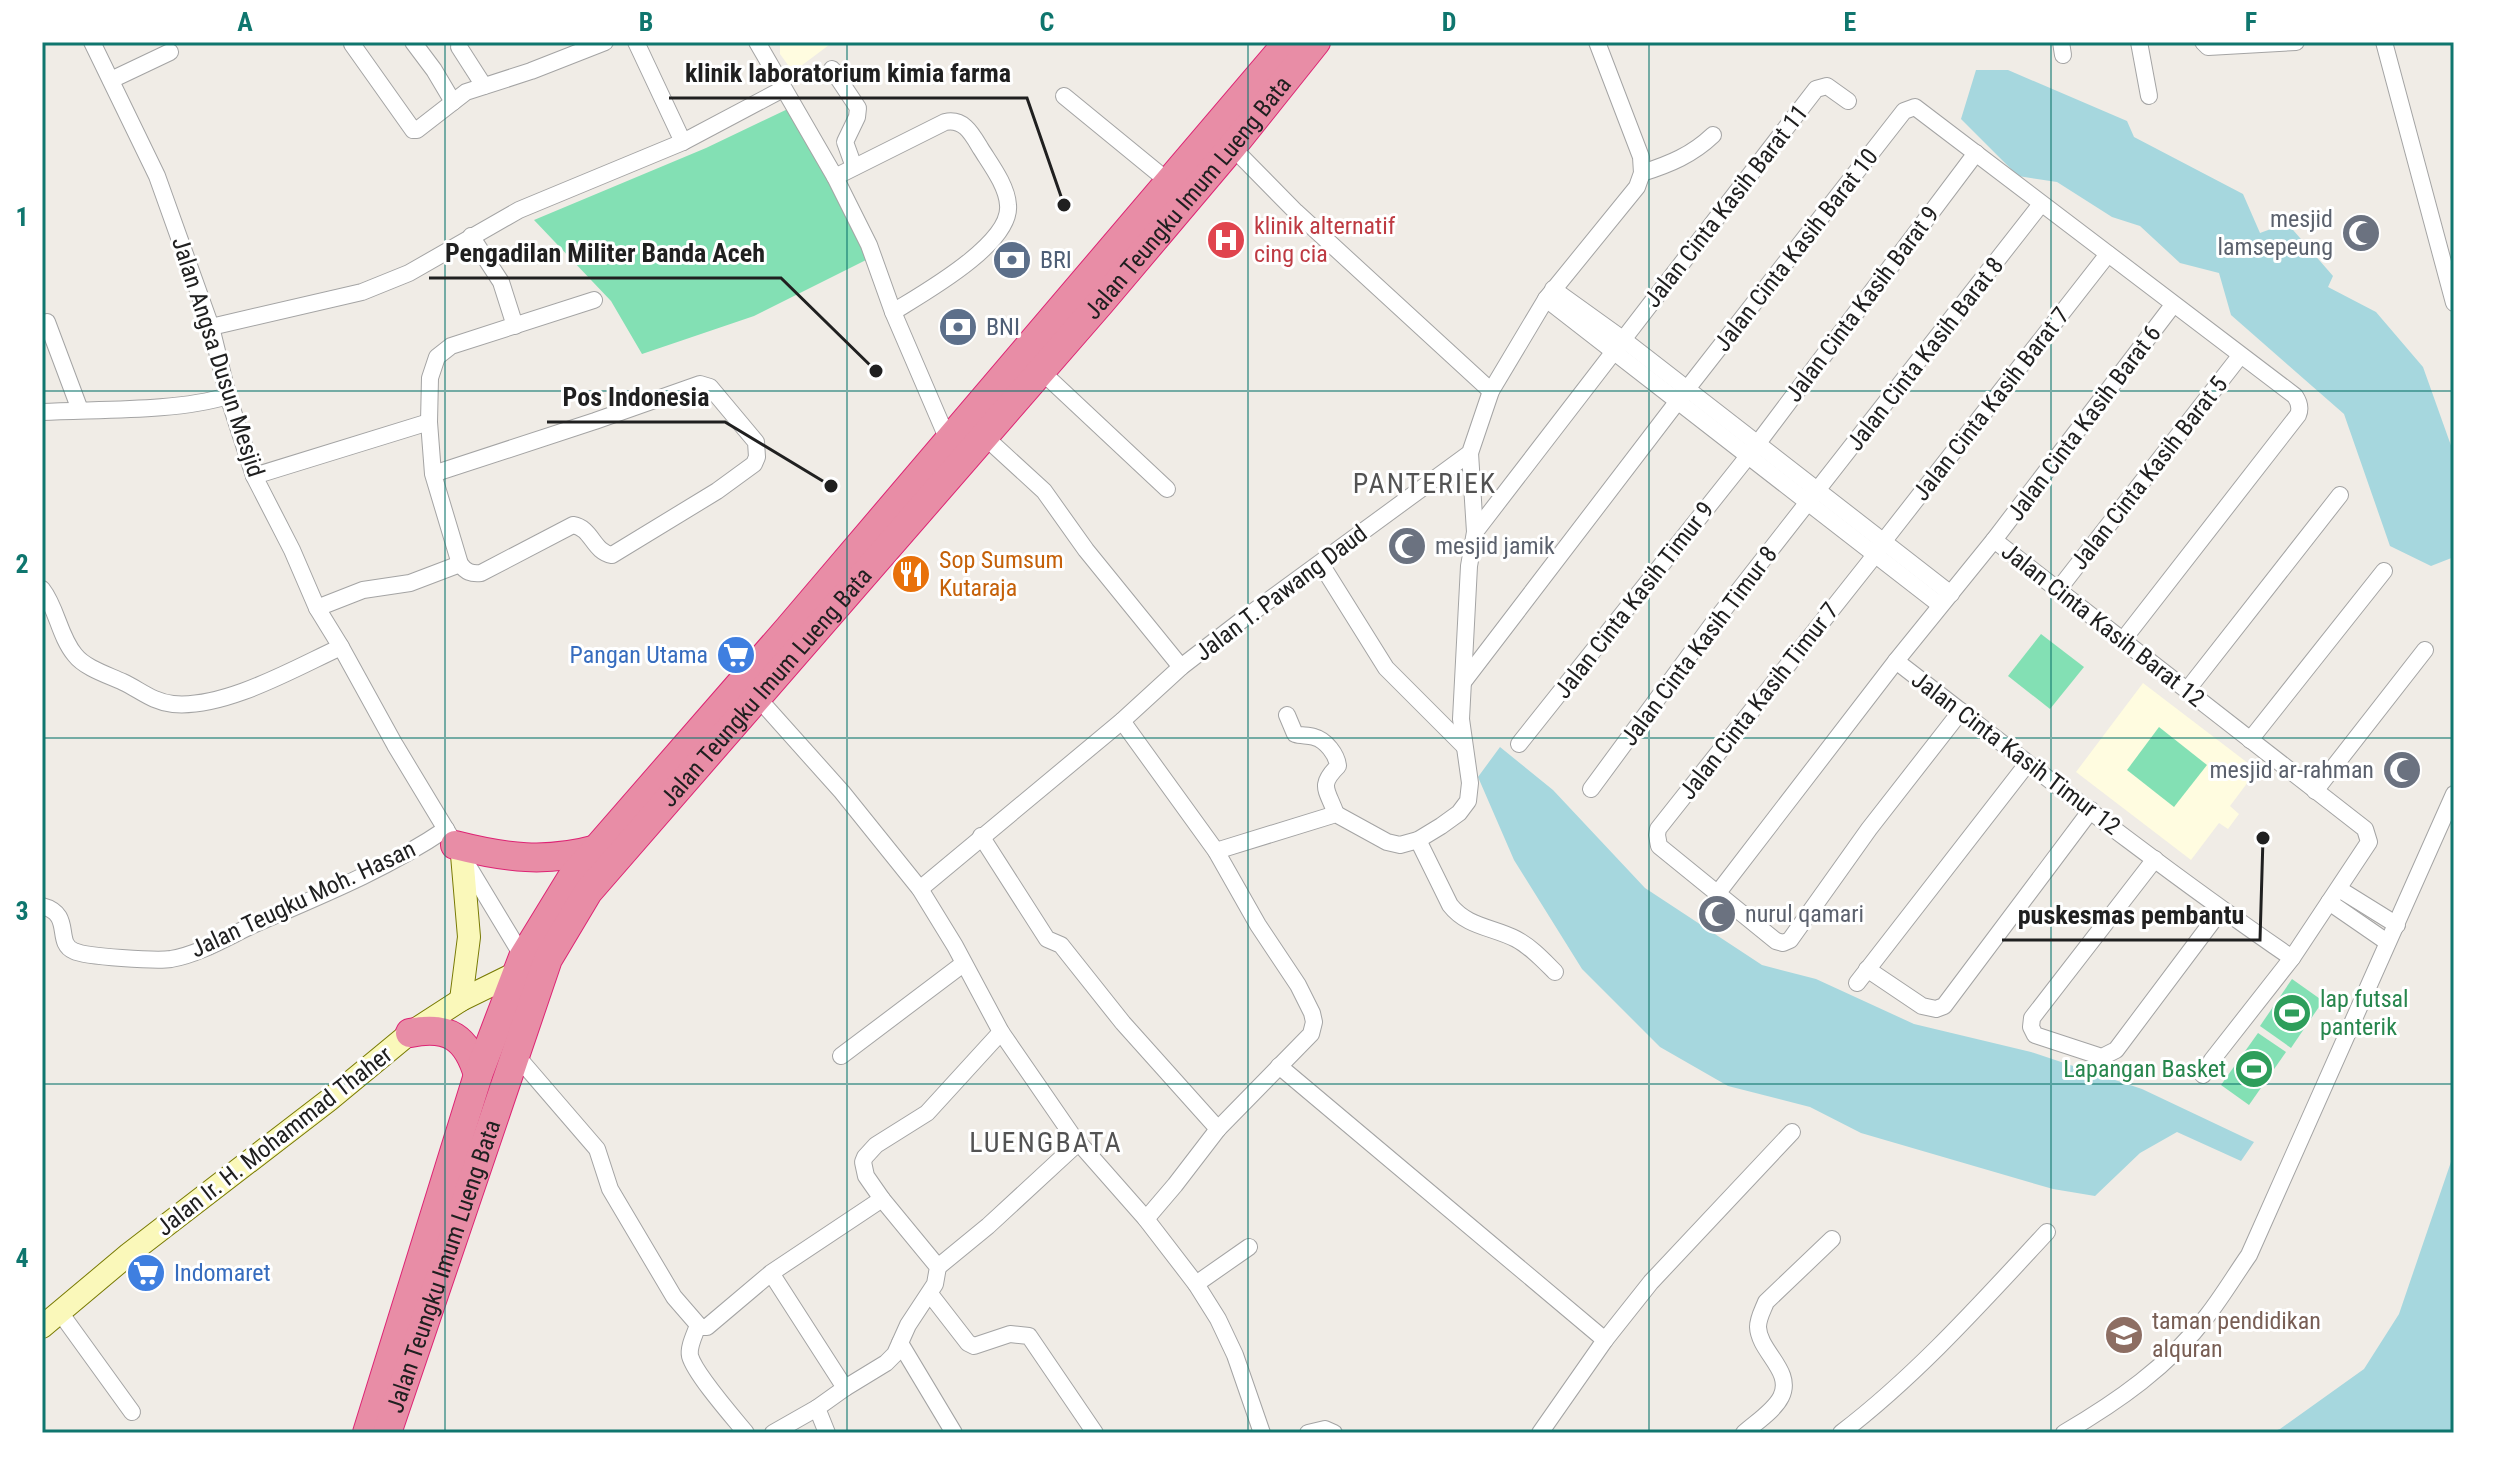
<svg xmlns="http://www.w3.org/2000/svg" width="2496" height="1475" font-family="'Roboto Condensed',sans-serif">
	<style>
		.education { fill: #fffce0 }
		.pitch { fill: #83e0b4 }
		.water { fill: #a6d7de }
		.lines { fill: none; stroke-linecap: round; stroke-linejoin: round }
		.street-casing { stroke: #a4a4a4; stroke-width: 18 }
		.secondary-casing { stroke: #787a03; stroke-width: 24 }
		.highway-casing { stroke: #dd2474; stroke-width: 30 }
		.street { stroke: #fff; stroke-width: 16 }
		.secondary { stroke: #faf8ba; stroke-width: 22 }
		.highway { stroke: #e88da6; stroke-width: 28 }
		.grid { fill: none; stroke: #0f766e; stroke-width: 2; stroke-opacity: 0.55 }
		.labels { text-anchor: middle; stroke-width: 6; stroke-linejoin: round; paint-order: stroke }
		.street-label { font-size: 24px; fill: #202020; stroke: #fff }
		.worship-label { font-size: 24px; fill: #5b616d; stroke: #fff; text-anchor: end }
		.health-label { font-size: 24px; fill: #be3a42; stroke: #fff; text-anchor: start }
		.service-label { font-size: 24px; fill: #4e5e75; stroke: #fff; text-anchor: start }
		.food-label { font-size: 24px; fill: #c56008; stroke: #fff; text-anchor: start }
		.shop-label { font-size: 24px; fill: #366cbe; stroke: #fff; text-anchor: end }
		.leisure-label { font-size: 24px; fill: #27864d; stroke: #fff; text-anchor: start }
		.education-label { font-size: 24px; fill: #785e54; stroke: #fff; text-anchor: start }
		.quarter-label { font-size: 28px; letter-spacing: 2px; fill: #535353; stroke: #fff }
		.leader { fill: none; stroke: #202020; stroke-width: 3 }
		.callout-dot { fill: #202020; stroke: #fff; stroke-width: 3 }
		.callout-label { font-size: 26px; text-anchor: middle; font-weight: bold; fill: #202020; stroke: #fff; stroke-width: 6; stroke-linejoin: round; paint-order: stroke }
		.neatline { fill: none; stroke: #0f766e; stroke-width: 3 }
		.grid-label { font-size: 26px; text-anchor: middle; font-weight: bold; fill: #0f766e }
	</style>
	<rect width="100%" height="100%" fill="#f0ece6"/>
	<g class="education">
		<path d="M780 42H833L793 72 780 54Z"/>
		<path d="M2143 683 2257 770 2230 806 2239 814 2228 829 2219 823 2191 860 2076 772Z"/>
	</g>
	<g class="pitch">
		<path d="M792 107 870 258 754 316 642 354 611 301 534 220 706 148Z"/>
		<path d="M2041 634 2084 667 2050 709 2008 676Z"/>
		<path d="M2159 727 2207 765 2174 807 2127 770Z"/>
		<path d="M2292 979 2323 1001 2291 1048 2260 1026Z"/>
		<path d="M2258 1033 2286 1052 2249 1105 2221 1085Z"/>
	</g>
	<g class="water">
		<path d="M1976 70H2008L2127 121 2134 137 2243 194 2260 233 2287 223 2333 276 2328 287 2376 312 2423 367 2454 454V557L2431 566 2390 546 2344 414 2231 315 2219 273 2180 263 2140 226 2112 217 2057 182 2018 176 1961 119Z"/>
		<path d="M1500 747 1553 790 1645 888 1762 965 1816 979 1914 1024 2031 1052 2142 1089 2254 1142 2241 1161 2177 1132 2140 1153 2095 1196 2053 1189 1861 1133 1810 1107 1728 1086 1660 1047 1582 969 1514 860 1478 777Z"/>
		<path d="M2454 1153V1433H2269L2280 1429 2364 1369 2399 1314Z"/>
	</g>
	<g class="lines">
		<g class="street-casing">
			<g id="street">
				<path d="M92 42 157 176 211 327 228 396 254 476 292 550 317 608 341 647 395 745 523 957"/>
				<path d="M413 42 434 70 453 102"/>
				<path d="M636 42 683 142"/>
				<path d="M757 42 835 177 869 245 893 312 948 440"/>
				<path d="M2061 42 2063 55"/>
				<path d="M2139 42 2149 96"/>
				<path d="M2203 42 2208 47 2296 42"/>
				<path d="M2384 42 2454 303"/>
				<path d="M352 44 413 130H417L466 92 531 71 605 42"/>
				<path d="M459 47 484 86"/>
				<path d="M832 69 858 108 857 117 845 142 854 167"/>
				<path d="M111 80 170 52"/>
				<path d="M1064 96 1169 182"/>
				<path d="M1232 147 1296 212 1491 391"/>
				<path d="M1642 173C1670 164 1692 155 1713 135"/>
				<path d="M835 177 945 122C964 118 972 134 981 149 991 165 1007 186 1008 205 1012 244 922 294 893 312"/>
				<path d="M471 236 501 282 515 326"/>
				<path d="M1553 289 1624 340 1951 594"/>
				<path d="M1546 299 1940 605"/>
				<path d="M47 322 80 410"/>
				<path d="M211 327 362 292 409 273 519 210 683 142 783 89"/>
				<path d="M1041 371 1167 489"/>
				<path d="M42 412C99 409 175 412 228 396"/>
				<path d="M984 436 1044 491 1086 550 1181 667"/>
				<path d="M433 474 595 421 700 384 710 387 756 442 757 457 754 464 717 491 612 555C593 552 592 528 573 525L481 573C471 574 466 572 460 564L433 474 429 422 430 378 437 357 451 346 594 300"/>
				<path d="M254 476 429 422"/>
				<path d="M1475 532 1816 89 1827 86 1848 101"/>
				<path d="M1994 540 2365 829 2369 842 2292 958C2156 865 2027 762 1896 661Z"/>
				<path d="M1994 540 2173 305"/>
				<path d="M1321 564 1386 668 1464 746"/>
				<path d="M42 589C57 608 59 636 75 655 85 668 108 675 123 682 140 690 153 702 173 704 225 709 295 668 341 647"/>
				<path d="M2058 590 2240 356"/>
				<path d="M317 608 363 590 410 583 460 564"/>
				<path d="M1464 681 1687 389 1904 111 1915 107 2295 396C2299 402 2301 408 2298 415L2123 640"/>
				<path d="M2188 689 2340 495"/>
				<path d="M757 697 842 792 920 889 955 946 1001 1032 1072 1135 1146 1219 1196 1284 1218 1319 1235 1355 1262 1433"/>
				<path d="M1961 711 1869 829 1790 940 1783 943 1776 941 1659 846 1657 835 1658 829 1875 555 1883 542 2108 254"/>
				<path d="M1287 715 1295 734C1301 736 1308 735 1314 737 1326 740 1337 755 1338 766 1318 786 1327 789 1336 814"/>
				<path d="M1122 721 1216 851 1258 925 1298 985 1312 1013 1314 1022 1311 1034 1218 1129 1175 1185 1146 1219"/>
				<path d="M2250 740 2384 571"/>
				<path d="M1519 744 1749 455 1976 153"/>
				<path d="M1591 789 1711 626 2041 204"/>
				<path d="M2315 791 2425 650"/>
				<path d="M981 836 1047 939 1061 945 1123 1023 1218 1129"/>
				<path d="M1418 840 1450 905C1467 927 1493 927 1516 939 1531 947 1543 960 1555 972"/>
				<path d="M1216 851 1336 814 1387 842 1400 845 1418 840 1441 826 1459 813 1468 801 1470 783 1461 719 1469 566 1475 532 1470 453"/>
				<path d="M2155 859 2032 1018 2031 1027 2035 1035 2102 1057 2116 1050 2221 910"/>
				<path d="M920 889 1122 721 1181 667 1242 620 1470 453 1491 391 1546 299 1637 187 1642 173 1641 157 1597 42"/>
				<path d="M2339 889 2397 925"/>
				<path d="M1717 894 1896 661"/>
				<path d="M2329 902 2387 942"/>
				<path d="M42 906C74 914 54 943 74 951 86 957 157 961 171 959 200 954 229 936 255 924 320 896 387 869 446 829"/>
				<path d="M1867 969 1922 1006 1936 1009 1944 1006 2091 810"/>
				<path d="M1857 983 2027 764"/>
				<path d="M516 1055 597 1149 610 1189 674 1297 700 1327H707L771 1273 882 1199 938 1267 935 1284 908 1325 895 1354 886 1363 845 1388 771 1273"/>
				<path d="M841 1056 963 964"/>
				<path d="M1279 1066 1605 1340"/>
				<path d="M2203 1075 2212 1060 2292 958"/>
				<path d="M882 1199 866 1176 863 1162 865 1157 876 1145 927 1113 1001 1032"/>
				<path d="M938 1267 988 1226 1079 1142"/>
				<path d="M1196 1284 1249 1247"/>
				<path d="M930 1294 968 1343 974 1346 1010 1334 1029 1336 1095 1433"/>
				<path d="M59 1311 132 1412"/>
				<path d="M698 1325C695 1334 688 1347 690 1356 695 1374 732 1416 746 1433"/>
				<path d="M900 1343 954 1433"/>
				<path d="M773 1433 817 1408"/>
				<path d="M827 1433 817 1408 845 1388"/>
				<path d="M1308 1433 1325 1429 1334 1433"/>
				<path d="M1540 1433 1605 1340 1651 1282 1792 1132"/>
				<path d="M1744 1433C1755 1423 1774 1411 1781 1397 1794 1371 1759 1352 1758 1327 1758 1318 1763 1310 1766 1302L1832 1239"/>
				<path d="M1841 1433C1917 1375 1982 1302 2047 1232"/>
				<path d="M2064 1433C2117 1402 2169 1366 2207 1316 2222 1297 2235 1275 2249 1255L2454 794"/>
			</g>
		</g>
		<g class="secondary-casing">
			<g id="secondary">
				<path d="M461 1000 469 937 462 855"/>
				<path d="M42 1327 129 1254 329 1100 410 1033 461 1000 518 972"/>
			</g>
		</g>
		<g class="highway-casing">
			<g id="highway">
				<path d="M455 845C506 858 546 863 597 849"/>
				<path d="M410 1033C449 1025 467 1038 478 1075"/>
				<path d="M367 1433 478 1075 523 957 572 877 789 628 1288 42"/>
				<path id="s1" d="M387 1433 548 959 588 892 1101 302 1232 147 1316 42"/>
			</g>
		</g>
		<use href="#street" class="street"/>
		<use href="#secondary" class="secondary"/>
		<use href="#highway" class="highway"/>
	</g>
	<path class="grid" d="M445 42V1433M847 42V1433M1248 42V1433M1649 42V1433M2051 42V1433M42 391H2454M42 738H2454M42 1084H2454"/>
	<defs>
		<g id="mosque-disc" transform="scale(2)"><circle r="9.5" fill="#6b7280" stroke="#fff"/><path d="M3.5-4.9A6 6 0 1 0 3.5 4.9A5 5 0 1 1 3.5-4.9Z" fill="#fff"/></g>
		<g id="hospital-disc" transform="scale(2)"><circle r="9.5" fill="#e0444e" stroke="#fff"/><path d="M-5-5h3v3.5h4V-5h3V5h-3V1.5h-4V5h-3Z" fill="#fff"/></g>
		<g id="bank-disc" transform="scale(2)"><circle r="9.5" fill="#5c6f8a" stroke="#fff"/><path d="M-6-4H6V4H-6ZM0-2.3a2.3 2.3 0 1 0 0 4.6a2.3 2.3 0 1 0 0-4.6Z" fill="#fff"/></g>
		<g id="restaurant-disc" transform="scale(2)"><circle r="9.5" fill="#e8710a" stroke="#fff"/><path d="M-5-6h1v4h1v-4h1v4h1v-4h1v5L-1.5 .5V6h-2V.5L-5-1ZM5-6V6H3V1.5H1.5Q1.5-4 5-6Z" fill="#fff"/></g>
		<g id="supermarket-disc" transform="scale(2)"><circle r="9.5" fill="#3f7fe0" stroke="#fff"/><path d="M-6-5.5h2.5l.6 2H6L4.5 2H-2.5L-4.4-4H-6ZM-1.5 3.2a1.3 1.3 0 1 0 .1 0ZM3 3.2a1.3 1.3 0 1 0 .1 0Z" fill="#fff"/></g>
		<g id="stadium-disc" transform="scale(2)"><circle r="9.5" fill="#2e9e5b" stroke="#fff"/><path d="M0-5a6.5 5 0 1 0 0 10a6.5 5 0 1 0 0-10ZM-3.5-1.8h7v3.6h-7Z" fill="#fff"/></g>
		<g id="university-disc" transform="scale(2)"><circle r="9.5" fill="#8d6e63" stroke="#fff"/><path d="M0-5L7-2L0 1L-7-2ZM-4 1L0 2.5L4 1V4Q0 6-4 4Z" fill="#fff"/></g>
	</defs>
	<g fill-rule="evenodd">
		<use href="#mosque-disc" x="2361" y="233"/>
		<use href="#hospital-disc" x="1226" y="240"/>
		<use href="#bank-disc" x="1012" y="260"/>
		<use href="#bank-disc" x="958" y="327"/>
		<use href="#mosque-disc" x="1407" y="546"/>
		<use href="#restaurant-disc" x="911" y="574"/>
		<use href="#supermarket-disc" x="736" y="655"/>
		<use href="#mosque-disc" x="2402" y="770"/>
		<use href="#mosque-disc" x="1717" y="914"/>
		<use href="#stadium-disc" x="2292" y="1013"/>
		<use href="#stadium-disc" x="2254" y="1069"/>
		<use href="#supermarket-disc" x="146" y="1273"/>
		<use href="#university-disc" x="2124" y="1335"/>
	</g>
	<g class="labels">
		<g class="street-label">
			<text dy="8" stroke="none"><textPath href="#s1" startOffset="1496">Jalan Teungku Imum Lueng Bata</textPath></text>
			<text transform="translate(1726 206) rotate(-52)" y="8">Jalan Cinta Kasih Barat 11</text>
			<text transform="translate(1796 250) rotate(-52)" y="8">Jalan Cinta Kasih Barat 10</text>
			<text transform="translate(1862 304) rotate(-53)" y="8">Jalan Cinta Kasih Barat 9</text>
			<text transform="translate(1925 354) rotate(-52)" y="8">Jalan Cinta Kasih Barat 8</text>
			<text transform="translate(218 357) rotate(72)" y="8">Jalan Angsa Dusun Mesjid</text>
			<text transform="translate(1991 404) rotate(-52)" y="8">Jalan Cinta Kasih Barat 7</text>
			<text transform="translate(2084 423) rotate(-53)" y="8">Jalan Cinta Kasih Barat 6</text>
			<text transform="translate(2149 473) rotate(-52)" y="8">Jalan Cinta Kasih Barat 5</text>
			<text transform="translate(1281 593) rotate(-37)" y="8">Jalan T. Pawang Daud</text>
			<text transform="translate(1634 600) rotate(-52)" y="8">Jalan Cinta Kasih Timur 9</text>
			<text transform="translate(2103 625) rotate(38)" y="8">Jalan Cinta Kasih Barat 12</text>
			<text transform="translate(1699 646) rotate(-53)" y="8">Jalan Cinta Kasih Timur 8</text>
			<text dy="8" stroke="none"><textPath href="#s1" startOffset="850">Jalan Teungku Imum Lueng Bata</textPath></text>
			<text transform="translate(1759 701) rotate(-52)" y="8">Jalan Cinta Kasih Timur 7</text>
			<text transform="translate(2016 753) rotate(37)" y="8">Jalan Cinta Kasih Timur 12</text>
			<text transform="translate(303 899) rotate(-25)" y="8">Jalan Teugku Moh. Hasan</text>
			<text transform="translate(274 1141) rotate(-38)" y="8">Jalan Ir. H. Mohammad Thaher</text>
			<text dy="8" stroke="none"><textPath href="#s1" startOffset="176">Jalan Teungku Imum Lueng Bata</textPath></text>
		</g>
		<g class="worship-label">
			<text x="2333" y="227">mesjid<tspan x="2333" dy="28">lamsepeung</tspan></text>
			<text x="1435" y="554" text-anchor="start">mesjid jamik</text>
			<text x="2374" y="778">mesjid ar-rahman</text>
			<text x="1745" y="922" text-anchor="start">nurul qamari</text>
		</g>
		<g class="health-label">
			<text x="1254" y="234">klinik alternatif<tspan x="1254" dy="28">cing cia</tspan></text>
		</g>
		<g class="service-label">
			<text x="1040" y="268">BRI</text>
			<text x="986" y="335">BNI</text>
		</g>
		<g class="food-label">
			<text x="939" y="568">Sop Sumsum<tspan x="939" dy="28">Kutaraja</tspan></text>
		</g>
		<g class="shop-label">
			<text x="708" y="663">Pangan Utama</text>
			<text x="174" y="1281" text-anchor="start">Indomaret</text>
		</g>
		<g class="leisure-label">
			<text x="2320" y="1007">lap futsal<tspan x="2320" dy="28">panterik</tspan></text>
			<text x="2226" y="1077" text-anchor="end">Lapangan Basket</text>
		</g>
		<g class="education-label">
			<text x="2152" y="1329">taman pendidikan<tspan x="2152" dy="28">alquran</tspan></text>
		</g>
		<g class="quarter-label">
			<text x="1425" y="493">PANTERIEK</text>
			<text x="1046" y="1152">LUENGBATA</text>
		</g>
	</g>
	<path class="leader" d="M1064 205L1027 98H669M876 371L781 278H429M831 486L725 422H547M2263 838L2260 940H2002"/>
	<g class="callout-dot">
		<circle cx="1064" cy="205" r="8"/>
		<circle cx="876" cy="371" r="8"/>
		<circle cx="831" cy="486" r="8"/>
		<circle cx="2263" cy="838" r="8"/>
	</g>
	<g class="callout-label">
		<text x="848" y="82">klinik laboratorium kimia farma</text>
		<text x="605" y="262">Pengadilan Militer Banda Aceh</text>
		<text x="636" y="406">Pos Indonesia</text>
		<text x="2131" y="924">puskesmas pembantu</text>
	</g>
	<rect width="2496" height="1475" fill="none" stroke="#ffffff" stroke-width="88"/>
	<rect x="44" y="44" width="2408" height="1387" class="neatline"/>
	<g class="grid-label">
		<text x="245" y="31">A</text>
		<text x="646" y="31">B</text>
		<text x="1047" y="31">C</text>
		<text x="1449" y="31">D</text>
		<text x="1850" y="31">E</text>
		<text x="2251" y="31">F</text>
		<text x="22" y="226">1</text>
		<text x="22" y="573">2</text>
		<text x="22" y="920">3</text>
		<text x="22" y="1267">4</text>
	</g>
</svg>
